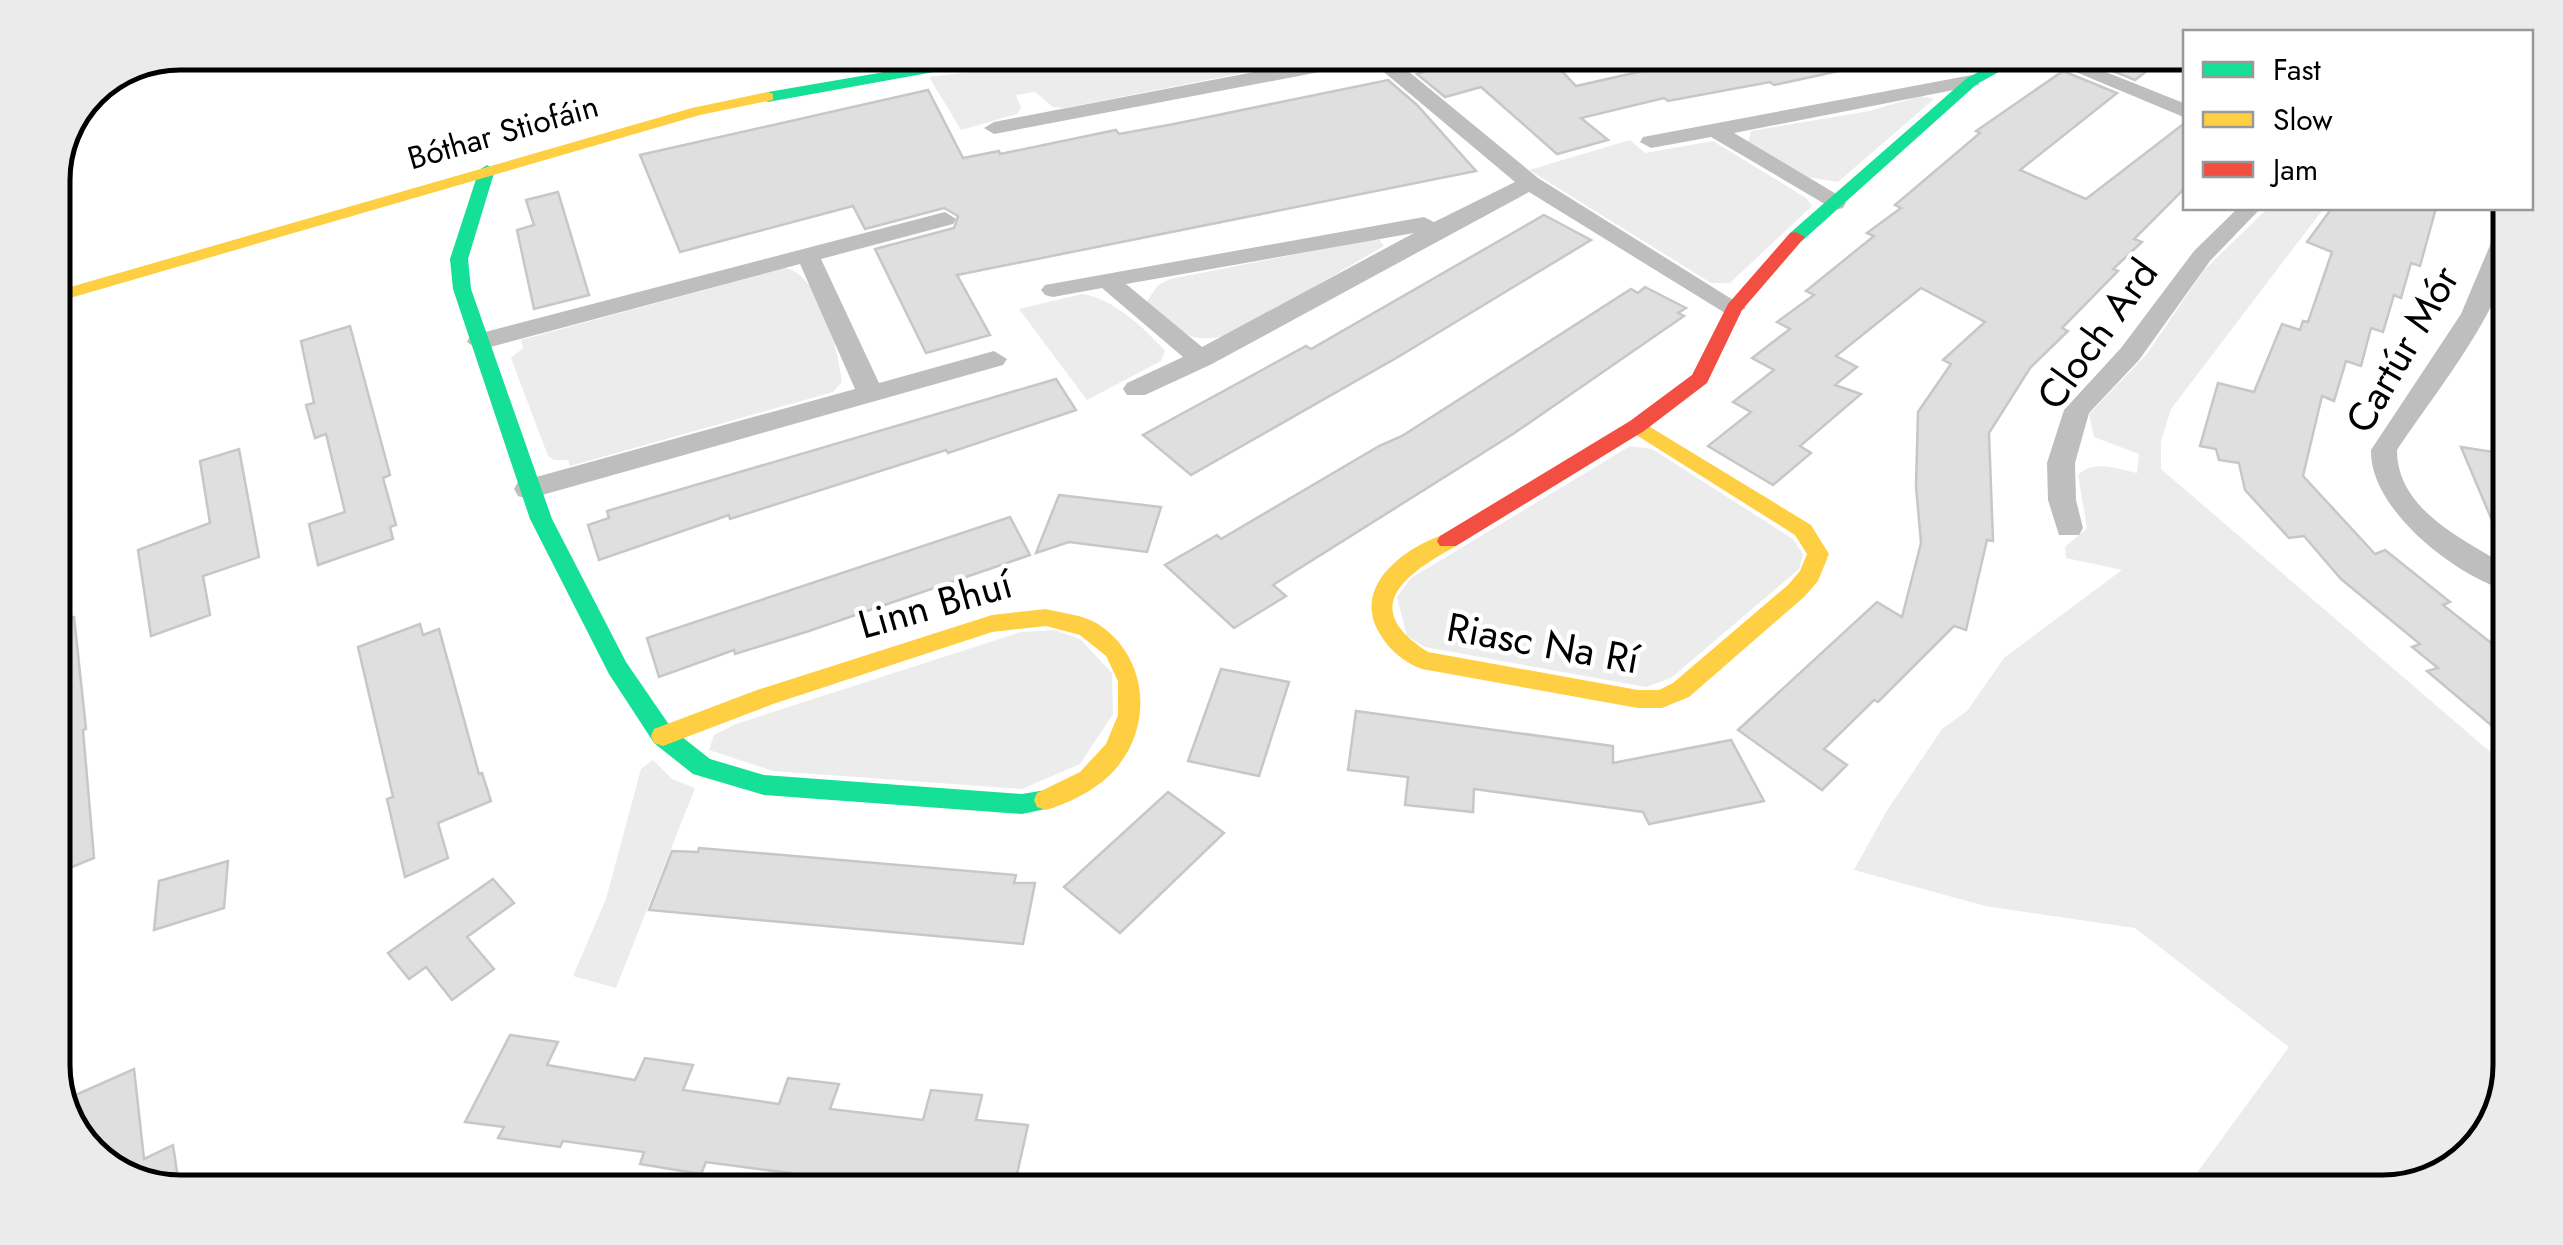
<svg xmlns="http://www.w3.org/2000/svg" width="2563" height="1245" font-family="Jost,sans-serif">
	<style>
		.green { fill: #ececec }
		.building { fill: #dfdfdf; stroke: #c7c7c7; stroke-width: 2.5 }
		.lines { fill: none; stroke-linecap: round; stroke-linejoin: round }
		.street { fill: #bebebe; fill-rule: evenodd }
		.fast { fill: #16e098; fill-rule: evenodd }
		.slow { fill: #ffcf43; fill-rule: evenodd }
		.jam { fill: #f24e42; fill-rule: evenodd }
		.labels { text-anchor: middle; stroke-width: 9; stroke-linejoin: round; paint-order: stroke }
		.far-street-label { font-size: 32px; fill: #000; stroke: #fff }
		.street-label { font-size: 40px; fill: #000; stroke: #fff }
		.rim { fill: none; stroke: #000; stroke-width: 5 }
	</style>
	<rect width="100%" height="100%" fill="#fff"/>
	<g class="green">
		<path d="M1122 53H1345L1064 108 1053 107 1035 92 1016 95 1021 108 1017 114 961 130 929 77Z"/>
		<path d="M1921 96 1934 99 1838 182 1807 177 1748 143 1751 131 1869 111Z"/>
		<path d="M1630 140 1645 153 1713 141 1806 198 1812 206 1730 283H1711L1529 170Z"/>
		<path d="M2268 208H2324L2171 409 2161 441V469L2502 762 2498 1121 2453 1171 2383 1192H2183L2289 1047 2135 928 1985 906 1854 870 1886 812 1942 729 1967 711 2004 658 2122 570 2066 558 2065 547 2087 528 2078 475C2095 459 2116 469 2137 473L2139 454 2094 437 2089 414 2146 355 2204 270Z"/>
		<path d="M1373 239 1380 240 1384 246 1233 334C1187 346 1178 332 1147 301L1158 285 1170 279Z"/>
		<path d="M785 268C821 275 838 350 842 382L833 392 570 466 568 460H554L548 456 511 358 523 348 521 340Z"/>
		<path d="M1082 294C1113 298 1145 329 1165 351L1161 361 1087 400 1019 309Z"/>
		<path d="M1630 446 1652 449 1793 539 1803 554 1799 569 1671 678 1646 687 1425 647 1407 636 1397 597 1411 578Z"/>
		<path d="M1054 630 1080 639 1112 673 1113 714 1080 764 1022 789 773 771 709 750 714 735 736 724 1021 632Z"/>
		<path d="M653 760 672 779 695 788 616 988 573 976 606 899 641 769Z"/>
	</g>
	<g class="building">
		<path d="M1403 52H1544L1576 86 1647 70 1630 52H1861L1862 66 1774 85 1770 82 1668 101 1664 98 1581 118 1608 140 1557 154 1481 87 1445 97 1417 74 1423 72Z"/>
		<path d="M2088 52H2171L2135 80 2081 58Z"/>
		<path d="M2063 71 2117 93 2020 170 2086 199 2186 122V187L2134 239 2142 242 2113 269 2118 271 2062 328 2068 331 2030 368 1989 433 1993 541 1987 540 1966 630 1954 626 1878 702 1874 700 1824 749 1847 765 1822 790 1738 730 1877 602 1902 617 1921 543 1916 486 1918 412 1951 364 1943 360 1985 322 1921 288 1836 356 1857 367 1835 385 1861 394 1800 446 1811 453 1773 485 1708 446 1751 412 1733 402 1774 370 1752 358 1790 329 1777 322 1814 295 1806 291 1874 236 1867 233 1901 208 1895 205 1980 133 1976 131Z"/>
		<path d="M1388 80 1417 105 1476 171 957 275 990 335 926 353 875 249 954 228 958 216 944 208 865 229 853 206 680 252 640 155 928 90 963 158 999 151 1000 154 1116 130 1119 134 1174 124Z"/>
		<path d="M558 192 589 295 534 309 517 230 534 225 526 200Z"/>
		<path d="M2332 208H2436L2420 266 2411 263 2401 298 2394 295 2383 332 2371 328 2361 366 2346 361 2334 401 2322 396 2303 476 2375 554 2385 550 2450 602 2443 605 2504 653 2503 735 2427 671 2438 668 2412 647 2420 644 2341 579 2304 536 2289 538 2245 490 2239 463 2219 460 2216 449 2200 446 2218 383 2254 392 2282 324 2300 330 2303 321 2308 322 2332 252 2307 242Z"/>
		<path d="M1544 215 1591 240 1398 357 1191 475 1143 435 1306 346 1311 349Z"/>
		<path d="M1645 287 1686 308 1678 313 1684 316 1513 434 1273 585 1286 596 1234 628 1165 565 1217 535 1221 539 1379 446 1402 436 1631 289 1638 293Z"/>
		<path d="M350 326 390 475 383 478 396 525 390 527 393 539 318 565 309 524 345 512 326 434 315 438 306 405 314 403 301 341Z"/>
		<path d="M1056 379 1076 410 948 453 946 450 730 519 729 515 599 560 588 525 609 518 607 511Z"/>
		<path d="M2461 447 2506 454 2505 551Z"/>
		<path d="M239 449 259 557 203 576 210 615 151 636 138 550 210 523 200 461Z"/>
		<path d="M1059 495 1161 507 1147 552 1069 542 1036 553Z"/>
		<path d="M1010 517 1030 555 809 631 735 654 734 650 659 677 647 638Z"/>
		<path d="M74 617 86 729 83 730 94 858 53 875V618Z"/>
		<path d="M420 624 423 635 439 629 479 774 482 773 491 801 438 823 448 858 405 877 387 799 393 797 358 647Z"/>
		<path d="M1221 669 1289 682 1259 776 1188 761Z"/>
		<path d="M1356 711 1613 746V763L1731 740 1764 801 1649 824 1643 812 1474 789 1473 812 1405 805 1408 777 1348 770Z"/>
		<path d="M1168 792 1224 833 1120 933 1064 887Z"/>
		<path d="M699 848 1016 875 1014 883H1035L1023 944 649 910 672 851 698 852Z"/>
		<path d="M228 861 224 908 154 930 159 881Z"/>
		<path d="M493 879 514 903 467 937 494 969 452 1000 426 967 409 979 388 953Z"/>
		<path d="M510 1035 558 1042 547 1065 635 1080 645 1058 693 1065 683 1090 779 1104 788 1078 839 1084 830 1109 923 1120 931 1090 982 1095 976 1120 1028 1125 1013 1192H947L948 1186 862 1178 858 1192H850L793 1186 797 1174 706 1162 701 1174 640 1164 644 1152 563 1141 560 1147 498 1138 504 1127 465 1122Z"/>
		<path d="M134 1069 144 1159 173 1145 180 1192 124 1180 74 1136 62 1101Z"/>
	</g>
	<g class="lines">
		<g class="street">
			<path d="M1357 52H1385L1538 178 1746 308 1734 315 1725 313 1529 192 1210 365 1145 395H1127L1123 389 1127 383 1183 357 1102 288 1053 297 1045 295 1041 290 1045 285 1424 217 1434 222 1515 182 1372 62 994 134 984 128 994 122ZM1414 233 1202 347 1126 284Z"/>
			<path d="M2028 52H2056L2186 104V118Z"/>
			<path d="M1972 75 1979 77V85L1734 133 1843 198 1846 203 1843 208 1835 210 1711 137 1651 148 1640 142 1643 137Z"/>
			<path d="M2238 208H2261L2210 261 2139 360 2089 413 2075 463 2076 500 2083 528 2079 535H2059L2048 500 2047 463 2064 410 2121 348 2194 251Z"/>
			<path d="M945 212 956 219 953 224 821 259 879 383 994 351 1007 359 1003 365 528 499 518 496 514 489 518 482 855 389 800 264 479 350 467 342 470 336Z"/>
			<path d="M2510 217C2509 232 2512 250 2508 264 2493 322 2431 399 2397 450 2397 509 2461 538 2505 565V590C2453 574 2369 508 2371 450L2461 314 2499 224Z"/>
		</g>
		<g class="fast">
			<path d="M1001 52H1045L768 102 760 97 768 92Z"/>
			<path d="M2016 52H2035L1977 84 1802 241H1790V233L1967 78Z"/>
			<path d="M487 165 495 170 468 259 471 289 552 519 626 662 672 729 710 759 764 775 1022 794 1046 790 1055 793 1058 800 1055 807 1022 814 764 795 693 774 654 743 609 674 530 519 453 289 450 259 479 170Z"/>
		</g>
		<g class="slow">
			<path d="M768 92 773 94V100L700 115 53 303V292L692 108Z"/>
			<path d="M1637 419 1811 525 1829 554 1818 581 1804 597 1689 697 1662 708H1638L1422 669C1405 663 1389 650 1380 634 1350 586 1406 546 1448 533L1459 541 1456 546C1406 574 1357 607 1428 652L1638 690H1659L1673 683 1788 585 1800 571 1807 554 1795 535 1630 431 1627 426Z"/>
			<path d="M1046 609C1062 613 1084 615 1098 624 1157 663 1153 748 1095 787 1081 797 1062 805 1046 810L1037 807 1034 800 1037 793 1080 772 1106 744 1118 715V681L1106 656 1080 635 1046 626 992 632 773 704 663 746 654 743 651 736 654 729 757 690 992 615Z"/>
		</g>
		<path class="jam" d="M1796 232 1805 237 1742 310 1707 383 1644 431 1456 546H1440L1437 541 1440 536 1630 421 1692 375 1728 304 1790 233Z"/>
	</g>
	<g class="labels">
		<g class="far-street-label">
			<text transform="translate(503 132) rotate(-16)" y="11">Bóthar Stiofáin</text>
		</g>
		<g class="street-label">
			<text transform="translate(2097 334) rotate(-54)" y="14">Cloch Ard</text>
			<text transform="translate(2402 349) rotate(-60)" y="14">Cartúr Mór</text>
			<text transform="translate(935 604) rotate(-16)" y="14">Linn Bhuí</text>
			<text transform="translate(1543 643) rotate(10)" y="14">Riasc Na Rí</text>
		</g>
	</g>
	<path d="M0 0H2563V1245H0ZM180 70H2383A110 110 0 0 1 2493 180V1065A110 110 0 0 1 2383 1175H180A110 110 0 0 1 70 1065V180A110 110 0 0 1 180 70Z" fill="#ebebeb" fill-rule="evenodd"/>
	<path class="rim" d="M180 70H2383A110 110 0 0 1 2493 180V1065A110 110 0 0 1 2383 1175H180A110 110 0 0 1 70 1065V180A110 110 0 0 1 180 70Z"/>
	<rect x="2183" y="30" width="350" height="180" fill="#ffffff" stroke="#999999" stroke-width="2.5"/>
	<rect x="2203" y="62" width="50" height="15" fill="#16e098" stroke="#999999" stroke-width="2.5"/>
	<text x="2273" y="80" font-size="30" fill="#000000">Fast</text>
	<rect x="2203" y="112" width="50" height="15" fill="#ffcf43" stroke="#999999" stroke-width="2.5"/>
	<text x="2273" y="130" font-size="30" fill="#000000">Slow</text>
	<rect x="2203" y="162" width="50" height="15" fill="#f24e42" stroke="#999999" stroke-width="2.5"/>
	<text x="2273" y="180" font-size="30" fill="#000000">Jam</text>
</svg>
